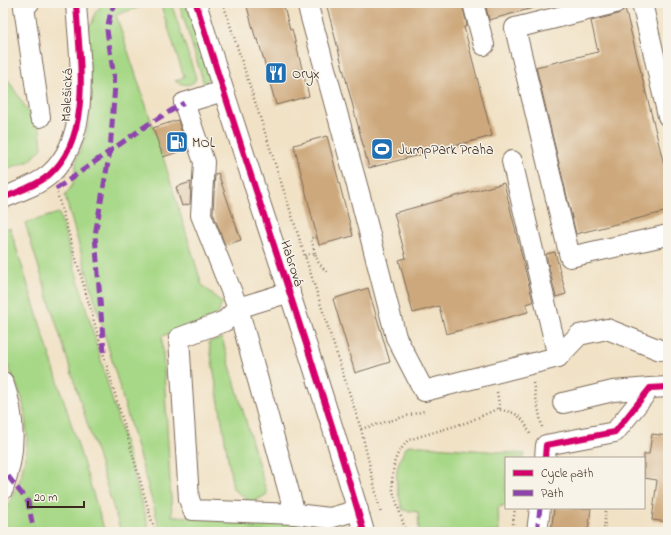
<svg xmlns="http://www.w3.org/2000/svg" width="671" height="535" font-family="'Indie Flower',sans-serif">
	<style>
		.green { fill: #a7d887; stroke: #718152 }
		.building { fill: #cda87b }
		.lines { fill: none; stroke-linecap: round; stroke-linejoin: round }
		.minor-casing { stroke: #7b6a59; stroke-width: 22 }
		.path { stroke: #7b6a59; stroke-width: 2.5; stroke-dasharray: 1 3; stroke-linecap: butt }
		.minor { stroke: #fff; stroke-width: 20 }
		.quiet { stroke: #8e44ad; stroke-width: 5; stroke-dasharray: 10 5; stroke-linecap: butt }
		.cycleway-casing { stroke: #f7f3e8; stroke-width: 8 }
		.cycleway { stroke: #d6006c; stroke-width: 6 }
		.labels { text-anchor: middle; stroke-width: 3; stroke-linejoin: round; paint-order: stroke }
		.poi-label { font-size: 14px; fill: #3b2a1e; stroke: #f7f3e8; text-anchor: start }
		.street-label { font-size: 14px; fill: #3b2a1e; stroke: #f7f3e8 }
	</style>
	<rect width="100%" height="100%" fill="#f7f3e8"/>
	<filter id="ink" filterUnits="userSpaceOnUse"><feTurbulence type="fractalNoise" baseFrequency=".025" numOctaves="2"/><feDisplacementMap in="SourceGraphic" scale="8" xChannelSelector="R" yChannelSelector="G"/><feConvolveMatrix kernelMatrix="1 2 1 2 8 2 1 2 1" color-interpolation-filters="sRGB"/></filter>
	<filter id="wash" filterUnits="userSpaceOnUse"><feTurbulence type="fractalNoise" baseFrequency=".012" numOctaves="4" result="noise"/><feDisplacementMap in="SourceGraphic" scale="16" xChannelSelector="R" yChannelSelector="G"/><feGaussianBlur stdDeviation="0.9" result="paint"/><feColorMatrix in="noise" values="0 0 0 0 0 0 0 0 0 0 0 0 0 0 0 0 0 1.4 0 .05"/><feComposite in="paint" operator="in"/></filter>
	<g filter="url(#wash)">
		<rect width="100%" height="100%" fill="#f1e2c6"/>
		<g class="green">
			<path d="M103 3H152L116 15 163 157 202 285 222 303 218 314 192 326 162 336 172 516 334 524 336 532H161L65 196 73 184 77 158 86 135 90 111 88 26 92 24 95 13Z"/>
			<path d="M160 3H171L196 78 194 82C187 87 182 84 175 81L184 77Z"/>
			<path d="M179 3H185L189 11 210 78 204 84Z"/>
			<path d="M3 72 40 130 42 148 30 161 3 170Z"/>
			<path d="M59 213 150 532H121L25 223Z"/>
			<path d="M10 228 105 532H3V515L20 480 25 458 27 438 25 416 22 398 3 353V230Z"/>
			<path d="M222 338 267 494 252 503 233 489 209 342Z"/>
			<path d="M408 445 525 454 524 458H506V505L498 507 499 532H419L418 512 403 510C395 485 392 468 408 445Z"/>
		</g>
		<g id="blocks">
			<g class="building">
				<path d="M246 3H283L290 30 292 29 309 96 276 105 258 39 256 40Z"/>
				<path d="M326 3H462L467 26 464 27 492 136 369 168Z"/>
				<path d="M485 3H532L533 8 489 20Z"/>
				<path d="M625 8 668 181V211L576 234 536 67 598 52 591 21 618 14Z"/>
				<path d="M178 120 187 149 163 157 153 128Z"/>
				<path d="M327 136 353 236 319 245 294 145Z"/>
				<path d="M218 173 241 240 225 245 213 213 215 174Z"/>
				<path d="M191 182 190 204 182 206 176 187Z"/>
				<path d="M504 183 533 302 526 304 528 312 446 334 439 306 413 313 399 260 406 258 394 213Z"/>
				<path d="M555 252 566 294 556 297 546 254Z"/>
				<path d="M368 288 390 362 355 373 333 299Z"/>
				<path d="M652 434 668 436 666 467H668V522L652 520 657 480 644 478V454H649Z"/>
				<path d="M554 508H591L588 532H551Z"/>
			</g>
		</g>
	</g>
	<g filter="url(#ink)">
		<use href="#blocks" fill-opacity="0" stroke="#7b6a59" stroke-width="1"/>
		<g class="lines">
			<g class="minor-casing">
				<g id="minor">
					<path d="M29 3 24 7 40 117"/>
					<path d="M196 3C250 180 313 354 364 532"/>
					<path d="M307 3 361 200 396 337 424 391 558 357 579 335 607 329 660 350"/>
					<path d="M473 3 484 45"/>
					<path d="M615 3 515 28 570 257 668 235"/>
					<path d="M642 3 668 116"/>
					<path d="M223 91 184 103 204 162 201 215 238 308 295 514"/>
					<path d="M512 161 558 357"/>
					<path d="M3 198C19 191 36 186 49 175 94 136 79 56 76 3"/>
					<path d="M290 292 238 308 225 321 179 338 189 499 193 510 295 514 330 518 358 510"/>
					<path d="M3 382C16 418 16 453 3 489"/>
					<path d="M563 403 613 391 650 388"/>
					<path d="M545 458 546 445 615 432 650 388 668 387"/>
					<path d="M537 532 540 508"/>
				</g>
			</g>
			<g class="path">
				<path d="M223 3 361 429 381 514"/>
				<path d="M57 193 155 532"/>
				<path d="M315 253 311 238 317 237"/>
				<path d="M305 256 315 253 318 262 328 274"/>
				<path d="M533 383 542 427"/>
				<path d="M497 392 500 410"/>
				<path d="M361 429 424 411"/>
				<path d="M406 532 393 491 392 481 394 463 398 453 408 440 468 422 497 409 514 413 521 418 526 425 530 434"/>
				<path d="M512 532 515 508"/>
				<path d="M604 532 606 508"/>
			</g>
			<use href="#minor" class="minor"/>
			<g class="quiet">
				<path d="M56 189 147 125 184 103"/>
				<path d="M104 352 95 235 110 151 115 85 107 30 111 11 116 3"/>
				<path d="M8 476 28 502 34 532"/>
				<path d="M537 532 540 508"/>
			</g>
			<g class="cycleway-casing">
				<g id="cycleway">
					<path d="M196 3C250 180 313 354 364 532"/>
					<path d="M3 198C19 191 36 186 49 175 94 136 79 56 76 3"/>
					<path d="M545 458 546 445 615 432 650 388 668 387"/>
				</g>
			</g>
			<use href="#cycleway" class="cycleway"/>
		</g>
	</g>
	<defs>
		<g id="restaurant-square" transform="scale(1.15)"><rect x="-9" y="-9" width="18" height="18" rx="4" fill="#1f6fb2" stroke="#f7f3e8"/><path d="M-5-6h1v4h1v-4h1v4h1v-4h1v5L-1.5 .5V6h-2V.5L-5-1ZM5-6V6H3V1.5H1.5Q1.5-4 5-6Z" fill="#fff"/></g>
		<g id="fuel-square" transform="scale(1.15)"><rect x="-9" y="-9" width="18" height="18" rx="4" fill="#1f6fb2" stroke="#f7f3e8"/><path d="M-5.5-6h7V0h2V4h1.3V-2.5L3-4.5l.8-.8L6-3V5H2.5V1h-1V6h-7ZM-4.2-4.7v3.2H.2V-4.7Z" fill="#fff"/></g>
		<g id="stadium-square" transform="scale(1.15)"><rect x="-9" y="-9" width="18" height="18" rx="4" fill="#1f6fb2" stroke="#f7f3e8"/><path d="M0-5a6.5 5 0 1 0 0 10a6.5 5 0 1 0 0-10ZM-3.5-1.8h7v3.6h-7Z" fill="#fff"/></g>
	</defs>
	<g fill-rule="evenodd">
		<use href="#restaurant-square" x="276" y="73"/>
		<use href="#fuel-square" x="177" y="142"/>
		<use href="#stadium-square" x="382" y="149"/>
	</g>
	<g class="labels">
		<g class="poi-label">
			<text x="292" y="78">Oryx</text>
			<text x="192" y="147">MOL</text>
			<text x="398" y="154">JumpPark Praha</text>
		</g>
		<g class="street-label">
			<text transform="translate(66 95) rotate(-88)" y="5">Malešická</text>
			<text transform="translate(293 263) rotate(72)" y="5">Habrová</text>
		</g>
	</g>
	<rect width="671" height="535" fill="none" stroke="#f7f3e8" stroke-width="16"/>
	<rect x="505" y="457" width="140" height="52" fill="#f7f3e8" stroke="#aca397"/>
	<rect x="513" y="470" width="20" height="6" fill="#d6006c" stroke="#aca397"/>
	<text x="541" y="477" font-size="12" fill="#3b2a1e">Cycle path</text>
	<rect x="513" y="490" width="20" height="6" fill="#8e44ad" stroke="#aca397"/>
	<text x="541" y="497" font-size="12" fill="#3b2a1e">Path</text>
	<path d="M28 501v6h56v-6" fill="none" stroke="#3b2a1e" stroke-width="2"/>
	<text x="34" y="501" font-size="12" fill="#3b2a1e" stroke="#f7f3e8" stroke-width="3" paint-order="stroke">20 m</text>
</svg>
